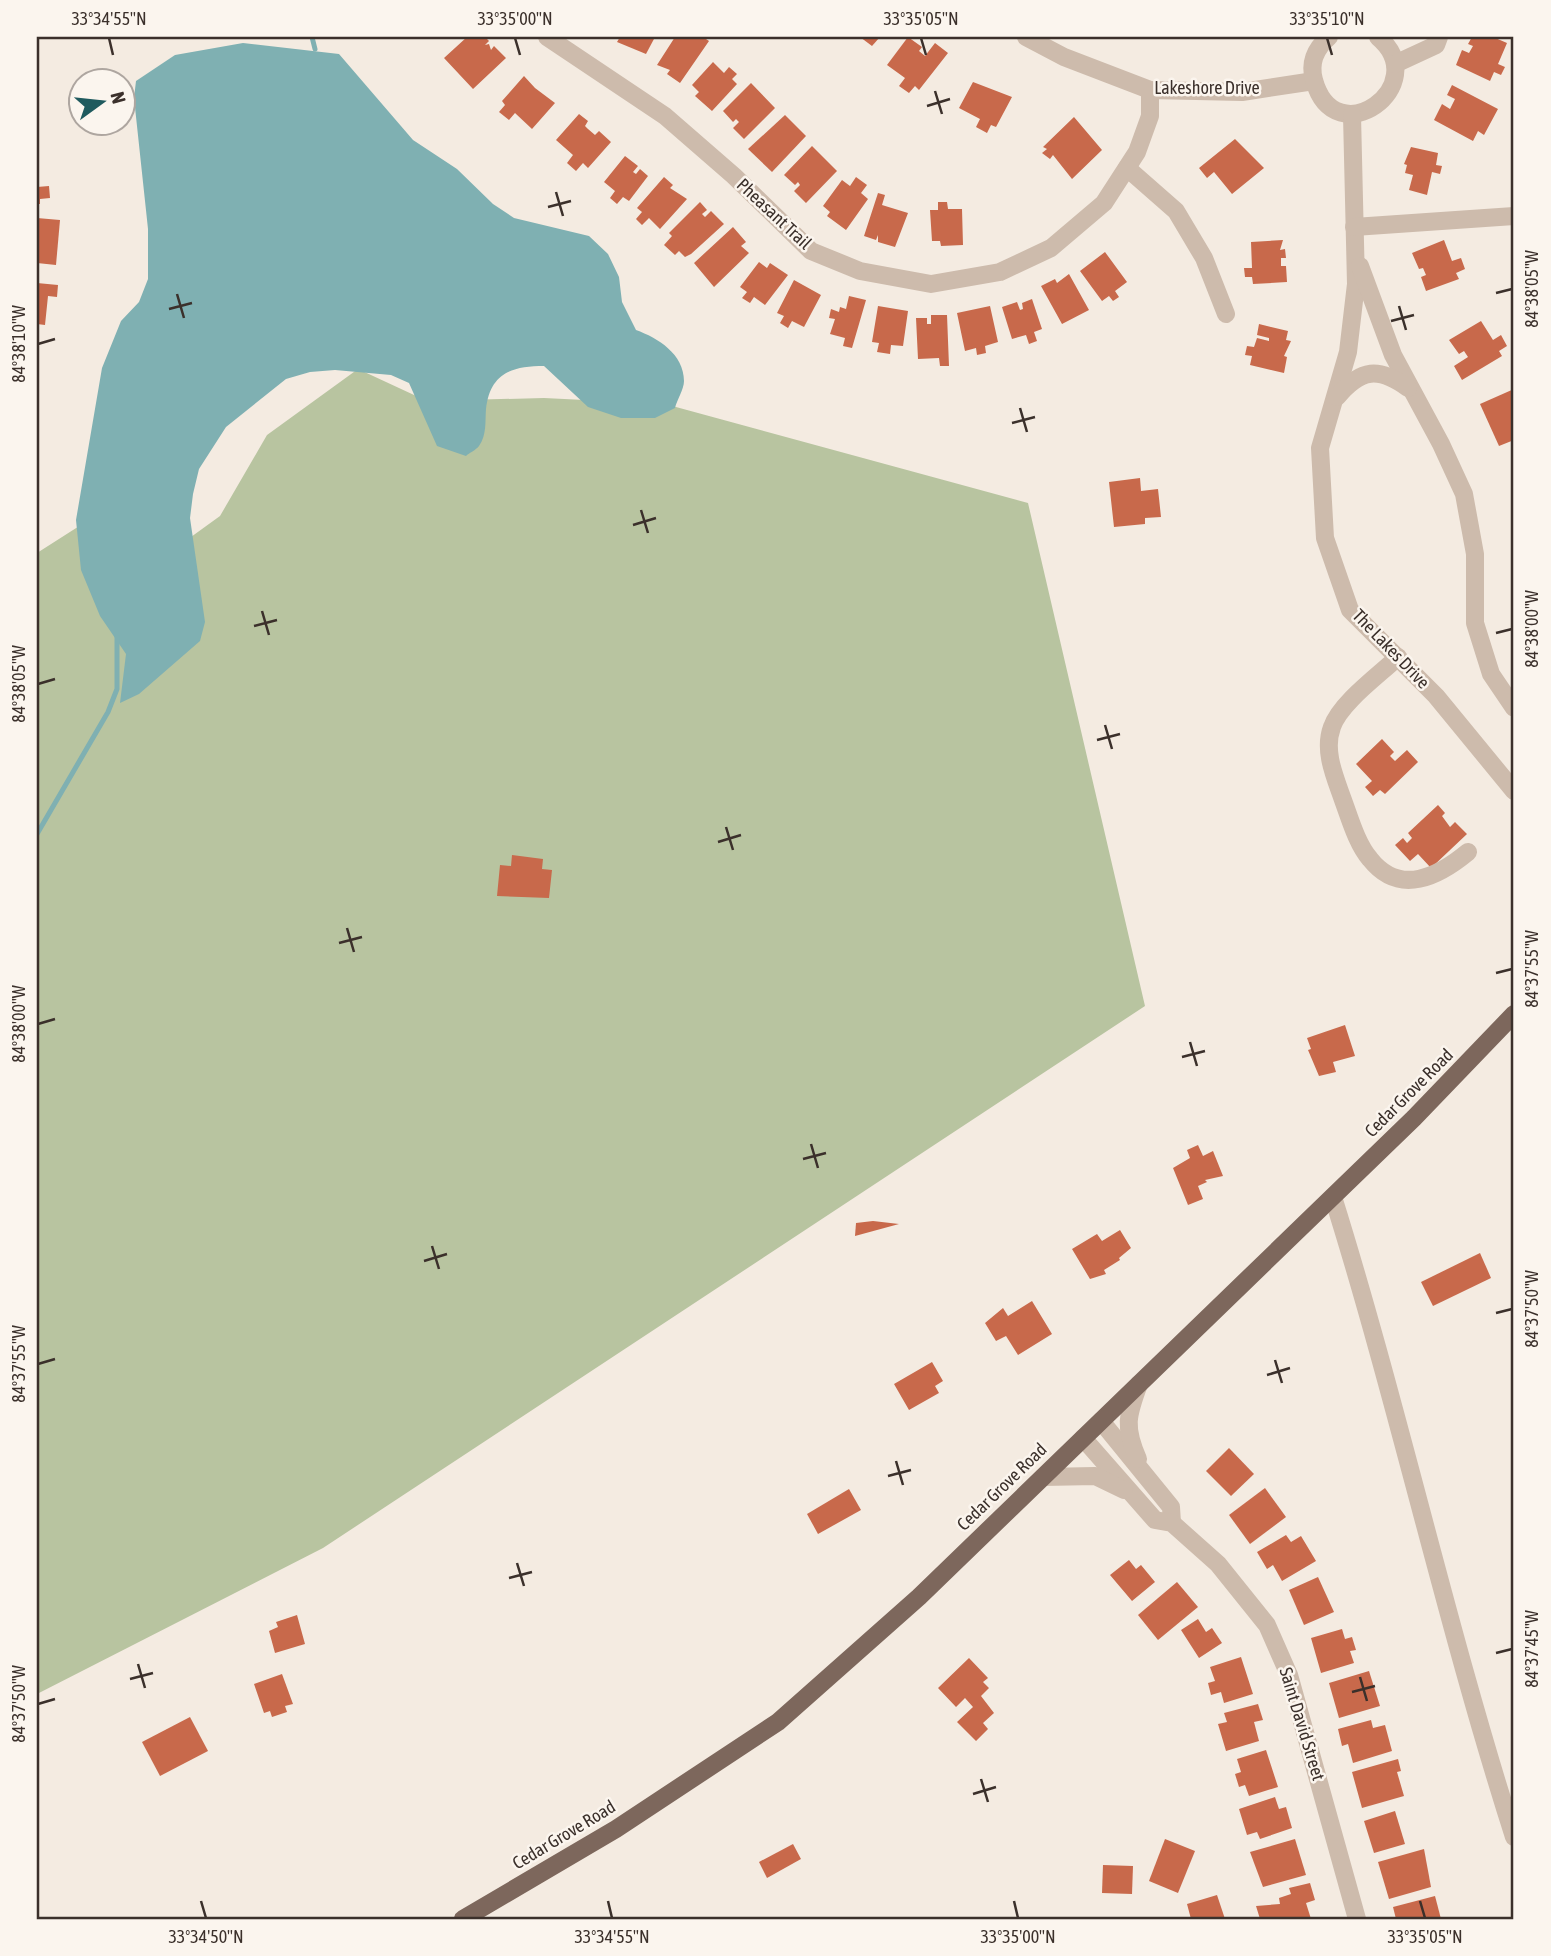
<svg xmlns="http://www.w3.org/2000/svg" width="1551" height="1956" font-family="'Asap Condensed',sans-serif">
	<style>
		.green { fill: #b8c4a0 }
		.water { fill: #7fb0b2 }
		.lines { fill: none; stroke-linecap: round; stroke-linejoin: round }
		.stream { stroke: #7fb0b2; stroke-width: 5 }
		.building { fill: #c8694b }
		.minor { stroke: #cdbbac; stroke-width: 18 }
		.major { stroke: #7d675c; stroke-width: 18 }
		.ticks { fill: none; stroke: #3b302b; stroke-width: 2.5 }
		.labels { text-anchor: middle; stroke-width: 5; stroke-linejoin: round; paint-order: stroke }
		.street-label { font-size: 18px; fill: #3b302b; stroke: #fbf5ee }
		.neatline { fill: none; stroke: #3b302b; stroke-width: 2.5 }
		.ticks-label { font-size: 18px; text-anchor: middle; fill: #3b302b }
	</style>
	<rect width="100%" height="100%" fill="#f4ebe1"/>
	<path class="green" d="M358 369 427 401 544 398 665 404 1028 503 1145 1006 323 1548 37 1694V553L84 523 155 563 220 516 267 435Z"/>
	<path class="water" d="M243 43 339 54 413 140 457 169 493 204 514 218 589 236 608 254 619 277 622 302 636 330C658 338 684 354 684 381 684 389 677 400 675 408L655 418H621L588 407 544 366C512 366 490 373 486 409 485 421 487 435 479 446 476 450 469 453 466 456L437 446 409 383 391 375 335 370 310 372 286 379 226 427 199 469 193 494 190 518 205 622 200 641 139 694 120 703 126 654 100 616 81 570 76 520 102 368 121 321 139 302 148 279V229L134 98 136 81 175 55Z"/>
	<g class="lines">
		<g class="stream">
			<path d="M312 37 315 49"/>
			<path d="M37 834 108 712 117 689V637"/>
		</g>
	</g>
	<g class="building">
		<path d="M467 37H485L489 41 485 45 489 44 491 50 494 46 506 58 473 89 444 58Z"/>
		<path d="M620 37H655L646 54 617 42Z"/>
		<path d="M675 37H703L709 41 680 83 667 74 670 70 657 65Z"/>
		<path d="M860 37H880L872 46Z"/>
		<path d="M908 37 922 47 919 51 925 56 935 43 948 53 919 90 915 86 909 93 899 86 905 78 887 65Z"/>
		<path d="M1472 37H1493L1507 43 1498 64 1505 67 1501 75 1494 72 1490 81 1456 65 1462 50 1469 53 1473 46 1468 44Z"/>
		<path d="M713 62 724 73 729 67 737 74 732 79 737 84 712 111 695 96 699 92 692 85Z"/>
		<path d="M524 76 535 88 555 103 532 129 515 113 509 120 499 112 505 105 502 101Z"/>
		<path d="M973 82 1012 97 996 127 991 125 987 133 976 127 980 119 959 108Z"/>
		<path d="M751 83 775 108 744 139 733 128 739 122 736 119 733 122 723 111Z"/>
		<path d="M1452 85 1498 109 1484 135 1478 131 1473 141 1434 120 1442 104 1450 109 1455 99 1447 95Z"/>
		<path d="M579 114 588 121 585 126 588 129 595 135 599 131 611 142 588 168 583 163 576 171 567 163 573 155 556 140Z"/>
		<path d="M785 115 806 136 772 172 748 149Z"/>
		<path d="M1074 117 1102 150 1072 179 1053 155 1050 159 1042 153 1047 149 1043 147Z"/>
		<path d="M1235 139 1264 168 1232 194 1214 172 1207 178 1199 168Z"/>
		<path d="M812 146 837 171 806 203 794 191 800 185 798 182 795 185 784 175Z"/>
		<path d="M1411 147 1438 153 1436 165 1442 166 1440 174 1432 172 1427 195 1409 190 1413 175 1405 173 1407 165 1404 164Z"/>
		<path d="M625 156 638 166 633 172 636 174 640 169 648 176 629 201 623 197 617 204 610 198 615 191 604 182Z"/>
		<path d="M664 177 673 185 670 188 687 199 660 229 649 218 642 225 636 219 642 212 637 208Z"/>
		<path d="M856 177 867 185 861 193 868 199 846 230 827 216 830 212 823 206 842 180 850 186Z"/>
		<path d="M49 186 50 198 40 199V204H37V187Z"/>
		<path d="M878 193 885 195 882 205 908 213 895 247 878 242V235L876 240 864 236Z"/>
		<path d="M700 202 707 210 702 214 705 217 711 211 724 224 691 254 685 257 679 251 675 255 664 245 672 236 669 233Z"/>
		<path d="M938 202H947L948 209H962L963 245 941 246 940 241H932L930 210H938Z"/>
		<path d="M37 218 60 220 56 265 37 263Z"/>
		<path d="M733 227 746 242 741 246 749 253 714 287 694 263Z"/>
		<path d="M1283 240 1280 250 1285 249 1286 258H1281V266H1286L1287 282 1253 284 1252 277H1245L1244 268H1252L1251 242Z"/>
		<path d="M1444 240 1452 261 1461 258 1465 269 1456 273 1459 279 1426 291 1421 277 1426 275 1423 268 1419 269 1412 253Z"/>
		<path d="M1105 252 1127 282 1115 291 1119 297 1113 301 1109 296 1102 301 1080 271Z"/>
		<path d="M759 262 767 268 770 263 788 275 765 305 754 297 750 303 742 298 747 292 740 287Z"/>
		<path d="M1069 274 1089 310 1062 324 1041 286 1055 279 1057 283Z"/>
		<path d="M794 280 821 295 804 327 792 321 788 328 780 323 784 316 777 313Z"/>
		<path d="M37 283 58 285 57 297 48 296 45 325 37 324Z"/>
		<path d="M849 296 866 300 852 348 843 346 845 338 830 334 835 319 829 318 831 309 839 312 840 307 846 309Z"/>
		<path d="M1032 299 1042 329 1034 332 1037 341 1029 344 1026 335 1012 339 1002 307 1017 302 1020 310 1023 309 1022 303Z"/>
		<path d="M878 306 908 311 903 346 891 345 890 354 877 352 879 343 872 342Z"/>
		<path d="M990 306 998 342 985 346 986 353 977 355 976 348 965 351 957 313Z"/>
		<path d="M931 315H947L949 366H940L939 358 918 359 916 318H927V324H931Z"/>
		<path d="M1481 321 1493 340 1501 335 1507 346 1499 351 1502 356 1462 380 1454 366 1468 357 1464 351 1459 354 1449 340Z"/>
		<path d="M1259 324 1288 331 1286 340 1291 341 1284 356 1287 357 1284 373 1250 365 1252 356 1245 355 1247 346 1254 347 1257 338 1269 341V338L1257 335Z"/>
		<path d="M1514 389V440L1499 446 1480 404Z"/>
		<path d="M1140 478 1141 491 1158 489 1161 517 1145 518V524L1114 527 1109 482Z"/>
		<path d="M1382 739 1394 752 1390 756 1395 761 1407 750 1418 762 1385 794 1380 790 1373 796 1365 787 1372 781 1356 764Z"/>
		<path d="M1438 805 1445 813 1442 816 1450 827 1455 822 1467 834 1431 868 1418 854 1410 861 1395 845 1403 838 1407 843 1412 838 1408 833Z"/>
		<path d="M512 855 543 859 542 869 552 870 549 898 497 896 500 865 511 866Z"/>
		<path d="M1345 1025 1355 1056 1333 1062 1336 1072 1319 1076 1308 1050 1311 1049 1307 1038Z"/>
		<path d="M1198 1145 1203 1156 1213 1151 1223 1176 1205 1180 1207 1182 1198 1186 1203 1199 1188 1205 1173 1168 1190 1158 1187 1150Z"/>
		<path d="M873 1221 899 1224 855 1236 856 1223Z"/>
		<path d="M1120 1230 1131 1248 1119 1258 1120 1260 1104 1270 1106 1274 1090 1279 1072 1249 1097 1234 1102 1241Z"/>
		<path d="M1480 1253 1491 1278 1433 1306 1421 1282Z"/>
		<path d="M1032 1301 1052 1334 1018 1355 1006 1336 996 1341 985 1323 1003 1308 1008 1316Z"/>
		<path d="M932 1362 943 1381 935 1386 939 1393 909 1410 894 1384Z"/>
		<path d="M1229 1448 1254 1474 1231 1496 1206 1471Z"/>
		<path d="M1265 1488 1286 1517 1250 1544 1229 1515Z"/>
		<path d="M849 1489 861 1510 818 1534 807 1514Z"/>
		<path d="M1286 1535 1291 1542 1301 1536 1316 1561 1282 1581 1273 1565 1267 1569 1257 1552Z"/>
		<path d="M1129 1560 1136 1569 1141 1565 1155 1582 1132 1601 1110 1575Z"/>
		<path d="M1318 1577 1334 1612 1304 1625 1289 1590Z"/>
		<path d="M1177 1582 1198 1607 1158 1640 1138 1615Z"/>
		<path d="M297 1615 305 1644 275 1653 269 1631 278 1627 276 1622Z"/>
		<path d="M1198 1619 1206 1632 1212 1628 1222 1643 1199 1658 1181 1630Z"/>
		<path d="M1342 1629 1345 1639 1352 1637 1356 1650 1350 1651 1354 1663 1321 1673 1311 1638Z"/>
		<path d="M1241 1657 1253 1694 1224 1703 1221 1692 1211 1695 1208 1683 1215 1681 1210 1667Z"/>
		<path d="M969 1658 988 1678 983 1682 989 1688 981 1696 994 1713 983 1723 988 1729 976 1741 957 1722 973 1707 965 1698 956 1707 938 1688Z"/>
		<path d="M1369 1671 1380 1706 1339 1718 1329 1683Z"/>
		<path d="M282 1674 293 1704 285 1706 287 1712 272 1717 270 1711 264 1713 254 1684Z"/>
		<path d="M1258 1704 1263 1720 1254 1722 1259 1741 1226 1751 1218 1724 1227 1722 1224 1713Z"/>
		<path d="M190 1717 208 1751 160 1776 142 1742Z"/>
		<path d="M1371 1720 1373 1728 1385 1725 1392 1751 1353 1763 1348 1744 1342 1746 1338 1729Z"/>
		<path d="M1266 1750 1278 1787 1249 1796 1245 1785 1239 1787 1235 1774 1241 1772 1237 1759Z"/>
		<path d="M1398 1759 1401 1771 1397 1772 1404 1796 1362 1808 1352 1772Z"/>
		<path d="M1275 1797 1279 1809 1286 1807 1292 1828 1260 1839 1257 1832 1247 1835 1239 1809Z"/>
		<path d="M1395 1811 1405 1844 1374 1853 1364 1821Z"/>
		<path d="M1165 1839 1195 1851 1178 1893 1149 1881Z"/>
		<path d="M1295 1839 1306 1875 1263 1887 1250 1852Z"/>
		<path d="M793 1844 801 1859 767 1878 759 1862Z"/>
		<path d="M1424 1849 1431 1887 1389 1899 1378 1862Z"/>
		<path d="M1103 1865 1133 1866 1132 1894 1102 1893Z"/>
		<path d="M1310 1883 1315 1900 1306 1903 1311 1919H1260L1256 1906 1280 1904 1279 1898 1291 1894 1289 1888Z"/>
		<path d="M1217 1895 1225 1919H1191L1187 1904Z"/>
		<path d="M1435 1896 1441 1919H1396L1393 1907Z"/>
	</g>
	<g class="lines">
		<g class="minor">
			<path d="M547 37 665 116 734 176 811 251 860 271 931 284 1000 272 1051 248 1104 203 1137 152 1150 116V90"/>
			<path d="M1026 37 1064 57 1150 90 1242 92 1314 81"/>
			<path d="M1329 37C1316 48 1309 62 1314 80 1335 157 1435 85 1378 37"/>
			<path d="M1395 64 1436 45 1439 37"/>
			<path d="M1352 115 1356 284 1348 352 1320 448 1325 538 1350 610 1436 696 1514 791"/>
			<path d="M1127 168 1176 211 1204 258 1226 314"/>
			<path d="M1354 227 1514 216"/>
			<path d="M1360 266 1393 355 1441 444 1464 494 1475 554V623L1491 674 1514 708"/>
			<path d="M1337 397C1361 368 1379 367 1408 388"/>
			<path d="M1398 657C1379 675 1340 703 1332 727 1323 751 1335 777 1343 800 1350 819 1357 844 1370 859 1400 897 1439 876 1468 852"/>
			<path d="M1333 1197C1399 1408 1446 1625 1514 1837"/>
			<path d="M1101 1421 1171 1507 1172 1523"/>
			<path d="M1083 1438 1155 1520 1172 1523 1218 1564 1267 1625 1289 1675 1357 1919"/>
			<path d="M1138 1459C1124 1427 1127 1416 1139 1384"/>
			<path d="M1043 1477 1095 1476 1124 1490"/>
		</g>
		<path class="major" d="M463 1919 616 1829 778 1722 919 1597 1414 1118 1514 1014"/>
	</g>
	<path class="ticks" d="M109 38 113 55M515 38 520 55M921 38 926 55M1327 38 1332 55M935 91 942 114M927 106 950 99M556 192 563 216M548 207 571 201M1496 293 1512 289M177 294 184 318M1399 306 1406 330M169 309 192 303M1391 321 1414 315M38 344 55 339M1020 408 1027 432M1012 423 1035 417M641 510 648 533M633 525 656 518M262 611 269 635M254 626 277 620M1496 633 1512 629M38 684 55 679M1105 725 1112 749M1097 740 1120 734M726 827 733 850M718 842 741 835M347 928 354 952M339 943 362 937M1496 973 1512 969M38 1024 55 1019M1190 1042 1197 1066M1182 1057 1205 1051M811 1144 818 1168M803 1159 826 1153M432 1246 439 1269M424 1261 447 1254M1496 1313 1512 1309M1275 1360 1282 1383M38 1364 55 1359M1267 1375 1290 1368M896 1461 903 1485M888 1476 911 1470M517 1563 524 1586M509 1578 532 1572M1496 1653 1512 1649M138 1664 145 1688M1360 1677 1367 1701M130 1679 153 1673M1352 1692 1375 1686M38 1704 55 1699M981 1779 988 1802M973 1794 996 1787M201 1901 206 1918M608 1901 612 1918M1014 1901 1018 1918M1420 1901 1425 1918"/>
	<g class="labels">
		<g class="street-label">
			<text x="1207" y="94">Lakeshore Drive</text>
			<text transform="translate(774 214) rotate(43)" y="6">Pheasant Trail</text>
			<text transform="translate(1391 649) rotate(46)" y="6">The Lakes Drive</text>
			<text transform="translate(1409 1093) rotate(-45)" y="6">Cedar Grove Road</text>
			<text transform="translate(1002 1487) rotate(-44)" y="6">Cedar Grove Road</text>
			<text transform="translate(1302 1724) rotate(73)" y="6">Saint David Street</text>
			<text transform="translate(564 1835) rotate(-31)" y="6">Cedar Grove Road</text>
		</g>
	</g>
	<rect width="1551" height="1956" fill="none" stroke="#fbf5ee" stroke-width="77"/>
	<g transform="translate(102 102) rotate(75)"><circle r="33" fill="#fbf5ee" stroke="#aea6a0" stroke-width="2"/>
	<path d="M0-5L12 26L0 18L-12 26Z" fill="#1f5a5e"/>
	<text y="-10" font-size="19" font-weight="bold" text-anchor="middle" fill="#3b302b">N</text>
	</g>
	<rect x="38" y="38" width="1474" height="1880" class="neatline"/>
	<g class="ticks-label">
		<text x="109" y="25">33°34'55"N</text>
		<text x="515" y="25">33°35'00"N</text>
		<text x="921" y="25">33°35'05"N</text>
		<text x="1327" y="25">33°35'10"N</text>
		<text transform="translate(1532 289) rotate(-90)" y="6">84°38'05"W</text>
		<text transform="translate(19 344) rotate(-90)" y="6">84°38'10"W</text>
		<text transform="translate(1532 629) rotate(-90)" y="6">84°38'00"W</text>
		<text transform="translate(19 684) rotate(-90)" y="6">84°38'05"W</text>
		<text transform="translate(1532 969) rotate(-90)" y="6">84°37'55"W</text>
		<text transform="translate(19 1024) rotate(-90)" y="6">84°38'00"W</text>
		<text transform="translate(1532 1309) rotate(-90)" y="6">84°37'50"W</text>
		<text transform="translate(19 1364) rotate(-90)" y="6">84°37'55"W</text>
		<text transform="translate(1532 1649) rotate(-90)" y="6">84°37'45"W</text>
		<text transform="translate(19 1704) rotate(-90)" y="6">84°37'50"W</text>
		<text x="206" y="1943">33°34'50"N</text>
		<text x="612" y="1943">33°34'55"N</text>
		<text x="1018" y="1943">33°35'00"N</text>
		<text x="1425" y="1943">33°35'05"N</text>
	</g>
</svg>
